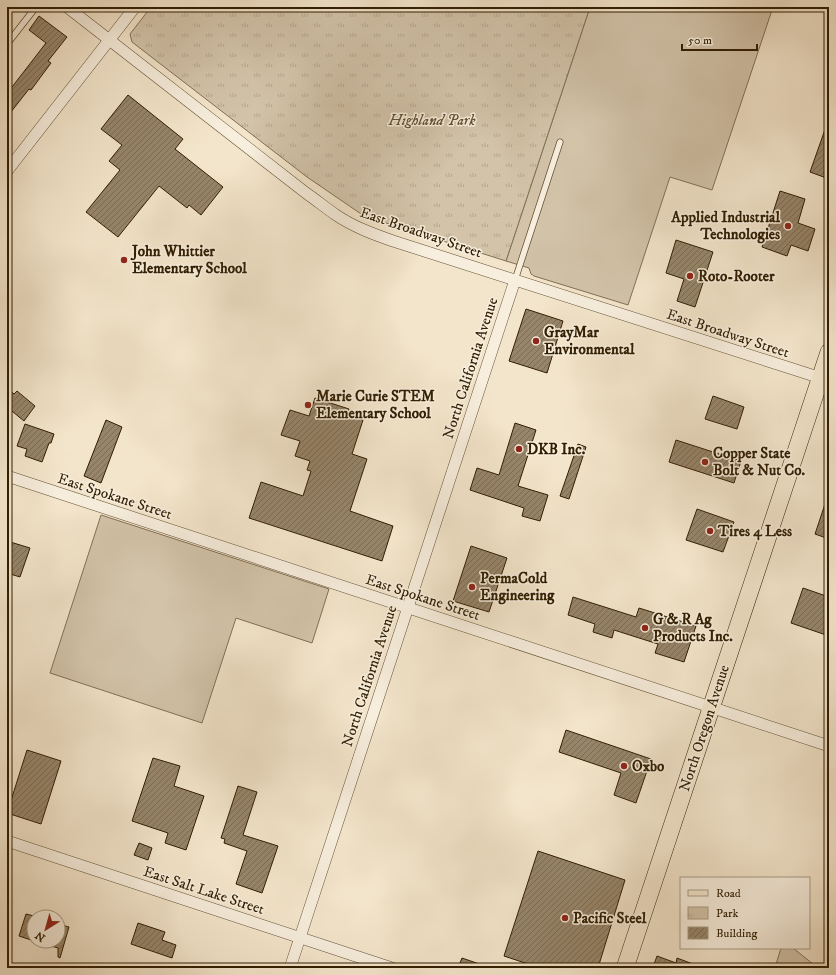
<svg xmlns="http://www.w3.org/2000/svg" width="836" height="975" font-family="'IM FELL DW Pica',serif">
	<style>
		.grass { fill: #d2c3a9; stroke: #827055 }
		.park { fill: url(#park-tufts); stroke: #827055 }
		.building { fill: url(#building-hatch); stroke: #311e01 }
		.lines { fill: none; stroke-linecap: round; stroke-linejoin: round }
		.service-casing { stroke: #625034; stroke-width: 7 }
		.minor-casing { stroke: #625034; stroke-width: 12 }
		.primary-casing { stroke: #311e01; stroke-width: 18 }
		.service { stroke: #f7eedd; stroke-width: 5.5 }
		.minor { stroke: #f7eedd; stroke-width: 11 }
		.primary { stroke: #f3e5cb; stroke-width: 17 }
		.poi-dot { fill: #8f2418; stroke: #f7eedd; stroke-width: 1.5 }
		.labels { text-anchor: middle; stroke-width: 3; stroke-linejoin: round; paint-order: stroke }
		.park-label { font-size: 15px; font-style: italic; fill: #615033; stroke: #f7eedd }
		.poi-label { font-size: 15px; font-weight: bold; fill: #311e01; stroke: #f7eedd; text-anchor: start }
		.street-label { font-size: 15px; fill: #311e01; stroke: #f7eedd }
	</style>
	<defs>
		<pattern id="park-tufts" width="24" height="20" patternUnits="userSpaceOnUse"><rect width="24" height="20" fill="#d2c3a9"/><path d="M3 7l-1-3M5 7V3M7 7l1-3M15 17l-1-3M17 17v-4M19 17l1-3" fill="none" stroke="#b5a790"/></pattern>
		<pattern id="building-hatch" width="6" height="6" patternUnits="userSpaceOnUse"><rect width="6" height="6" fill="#96856a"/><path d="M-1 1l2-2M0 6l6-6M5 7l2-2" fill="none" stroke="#7b6c55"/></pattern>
	</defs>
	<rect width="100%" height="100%" fill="#f3e5cb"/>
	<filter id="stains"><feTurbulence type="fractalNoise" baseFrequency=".005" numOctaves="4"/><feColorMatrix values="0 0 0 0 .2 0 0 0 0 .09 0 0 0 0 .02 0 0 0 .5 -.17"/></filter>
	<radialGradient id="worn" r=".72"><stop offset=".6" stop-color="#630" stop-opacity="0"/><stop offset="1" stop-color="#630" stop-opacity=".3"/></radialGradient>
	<g class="grass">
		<path d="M590 7H773L712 190 670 177 628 305 534 276 531 274 529 268 506 261Z"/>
		<path d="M101 515 329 589 312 643 236 618 202 723 50 673Z"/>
		<path d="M781 948H793L818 968H775Z"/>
	</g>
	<path class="park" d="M151 7H590L506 261 364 216 307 177 132 42 130 34Z"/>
	<g class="building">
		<path d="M39 16 67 37 48 61 51 63 31 90 29 89 7 117V90L10 86 12 87 46 43 29 30Z"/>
		<path d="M128 95 183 139 175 149 223 187 201 215 189 205 187 208 159 186 118 237 86 212 120 170 109 161 122 145 101 129Z"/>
		<path d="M828 121H829V179L810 172Z"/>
		<path d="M780 191 805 199 798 223 815 229 808 251 791 245 787 256 762 247Z"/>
		<path d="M676 240 713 252 695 307 677 301 684 279 666 273Z"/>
		<path d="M526 309 563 321 547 373 509 361Z"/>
		<path d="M7 388 14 394 17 391 35 406 24 421 7 407Z"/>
		<path d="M713 396 744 407 737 429 705 419Z"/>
		<path d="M315 398 349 409 347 415 363 420 352 454 367 459 350 511 393 526 382 561 249 518 261 482 303 496 311 471 307 470 310 461 295 456 300 441 281 435 290 410 309 416Z"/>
		<path d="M106 420 122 427 101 483 84 476Z"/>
		<path d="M515 423 536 430 518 486 548 495 540 521 522 516 524 508 470 490 477 468 499 475Z"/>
		<path d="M25 424 54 434 51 443H49L42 462 25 456 27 449 17 446Z"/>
		<path d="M676 440 741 461 734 483 669 462Z"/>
		<path d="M578 444 586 447 569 499 560 496Z"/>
		<path d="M828 495 829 496V539L815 534Z"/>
		<path d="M697 509 734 522 723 552 686 540Z"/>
		<path d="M7 541 30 548 20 577 7 573Z"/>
		<path d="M471 546 507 558 489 612 453 601Z"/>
		<path d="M803 588 829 597V636L791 623Z"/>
		<path d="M573 597 636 617 639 608 696 626 684 662 655 653 658 644 614 630 612 638 593 632 595 624 568 615Z"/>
		<path d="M566 730 651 759 636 803 614 795 621 773 559 752Z"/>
		<path d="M27 750 61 761 41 824 7 813Z"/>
		<path d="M153 758 180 766 174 786 204 796 186 850 165 843 168 833 132 821Z"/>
		<path d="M238 786 257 792 243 835 278 846 262 893 236 884 247 851 224 843 225 839 221 838Z"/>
		<path d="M139 843 152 848 148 860 134 855Z"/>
		<path d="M538 851 625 880 598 968H540L504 956Z"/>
		<path d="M26 914 34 916V941L19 936Z"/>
		<path d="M138 923 165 932 162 940 176 945 172 958 131 944Z"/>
		<path d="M58 924 69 927 60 958 58 957V948L41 943V941H58Z"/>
		<path d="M657 956 676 963 677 958 701 967V968H658L653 967Z"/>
		<path d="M462 958 488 967V968H458Z"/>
	</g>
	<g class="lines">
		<g class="service-casing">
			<g id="service">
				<path d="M7 44 36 7"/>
				<path d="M515 280 560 142"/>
			</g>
		</g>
		<g class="minor-casing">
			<g id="minor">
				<path d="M67 7 306 193C316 200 326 208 336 215 354 227 373 234 393 241L821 378"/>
				<path d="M7 171 135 7"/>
				<path d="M7 476 829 746"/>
				<path d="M7 841 392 968"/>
				<path d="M290 968 515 280"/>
			</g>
		</g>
		<g class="primary-casing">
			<path id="primary" d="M625 968 829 352"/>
		</g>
		<use href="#service" class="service"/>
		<use href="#minor" class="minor"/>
		<use href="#primary" class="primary"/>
	</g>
	<g class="poi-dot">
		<circle cx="788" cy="226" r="4"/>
		<circle cx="124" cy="260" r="4"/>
		<circle cx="690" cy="276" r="4"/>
		<circle cx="536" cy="341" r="4"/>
		<circle cx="308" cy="405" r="4"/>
		<circle cx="519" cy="449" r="4"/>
		<circle cx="705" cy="462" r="4"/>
		<circle cx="710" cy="531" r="4"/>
		<circle cx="472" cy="587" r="4"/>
		<circle cx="645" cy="628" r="4"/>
		<circle cx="624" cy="766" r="4"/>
		<circle cx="565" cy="918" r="4"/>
	</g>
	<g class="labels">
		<g class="park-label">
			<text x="432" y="125">Highland Park</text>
		</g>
		<g class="poi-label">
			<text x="780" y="222" text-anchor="end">Applied Industrial<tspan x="780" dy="17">Technologies</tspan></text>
			<text x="132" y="256">John Whittier<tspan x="132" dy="17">Elementary School</tspan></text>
			<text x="698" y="281">Roto-Rooter</text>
			<text x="544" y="337">GrayMar<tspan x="544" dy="17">Environmental</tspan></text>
			<text x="316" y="401">Marie Curie STEM<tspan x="316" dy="17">Elementary School</tspan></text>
			<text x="527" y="454">DKB Inc.</text>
			<text x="713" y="458">Copper State<tspan x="713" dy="17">Bolt &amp; Nut Co.</tspan></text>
			<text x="718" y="536">Tires 4 Less</text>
			<text x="480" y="583">PermaCold<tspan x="480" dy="17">Engineering</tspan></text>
			<text x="653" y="624">G &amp; R Ag<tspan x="653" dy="17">Products Inc.</tspan></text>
			<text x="632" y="771">Oxbo</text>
			<text x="573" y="923">Pacific Steel</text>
		</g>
		<g class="street-label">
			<text transform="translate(421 232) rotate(19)" y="5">East Broadway Street</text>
			<text transform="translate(728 333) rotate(18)" y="5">East Broadway Street</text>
			<text transform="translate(470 368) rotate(-72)" y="5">North California Avenue</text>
			<text transform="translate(115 496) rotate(18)" y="5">East Spokane Street</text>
			<text transform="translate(423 597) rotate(18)" y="5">East Spokane Street</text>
			<text transform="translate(369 676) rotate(-72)" y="5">North California Avenue</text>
			<text transform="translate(704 728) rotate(-72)" y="5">North Oregon Avenue</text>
			<text transform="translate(204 890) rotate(18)" y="5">East Salt Lake Street</text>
		</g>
	</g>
	<rect width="836" height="975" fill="none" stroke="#f3e5cb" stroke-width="24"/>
	<rect x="8" y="8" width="820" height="959" fill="none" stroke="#311e01" stroke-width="2"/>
	<rect x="12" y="12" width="812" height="951" fill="none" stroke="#311e01"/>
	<rect x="680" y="877" width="130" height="72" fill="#f7eedd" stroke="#a89b85"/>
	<rect x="688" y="890" width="20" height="6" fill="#f3e5cb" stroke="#a89b85"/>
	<text x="716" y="897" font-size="12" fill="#311e01">Road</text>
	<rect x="688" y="907" width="20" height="12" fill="url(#park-tufts)" stroke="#a89b85"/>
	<text x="716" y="917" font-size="12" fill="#311e01">Park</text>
	<rect x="688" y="927" width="20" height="12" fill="url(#building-hatch)" stroke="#a89b85"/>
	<text x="716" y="937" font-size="12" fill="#311e01">Building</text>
	<g transform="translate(46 929) rotate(217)"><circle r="19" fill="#f7eedd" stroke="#a89b85"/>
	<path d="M0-3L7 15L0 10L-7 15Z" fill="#8f2418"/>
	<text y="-6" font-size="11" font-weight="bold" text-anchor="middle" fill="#311e01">N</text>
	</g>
	<path d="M682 44v6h75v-6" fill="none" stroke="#311e01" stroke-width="2"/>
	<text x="688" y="44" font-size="12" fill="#311e01" stroke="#f7eedd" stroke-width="3" paint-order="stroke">50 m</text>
	<rect width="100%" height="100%" filter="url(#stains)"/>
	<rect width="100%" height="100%" fill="url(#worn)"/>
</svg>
